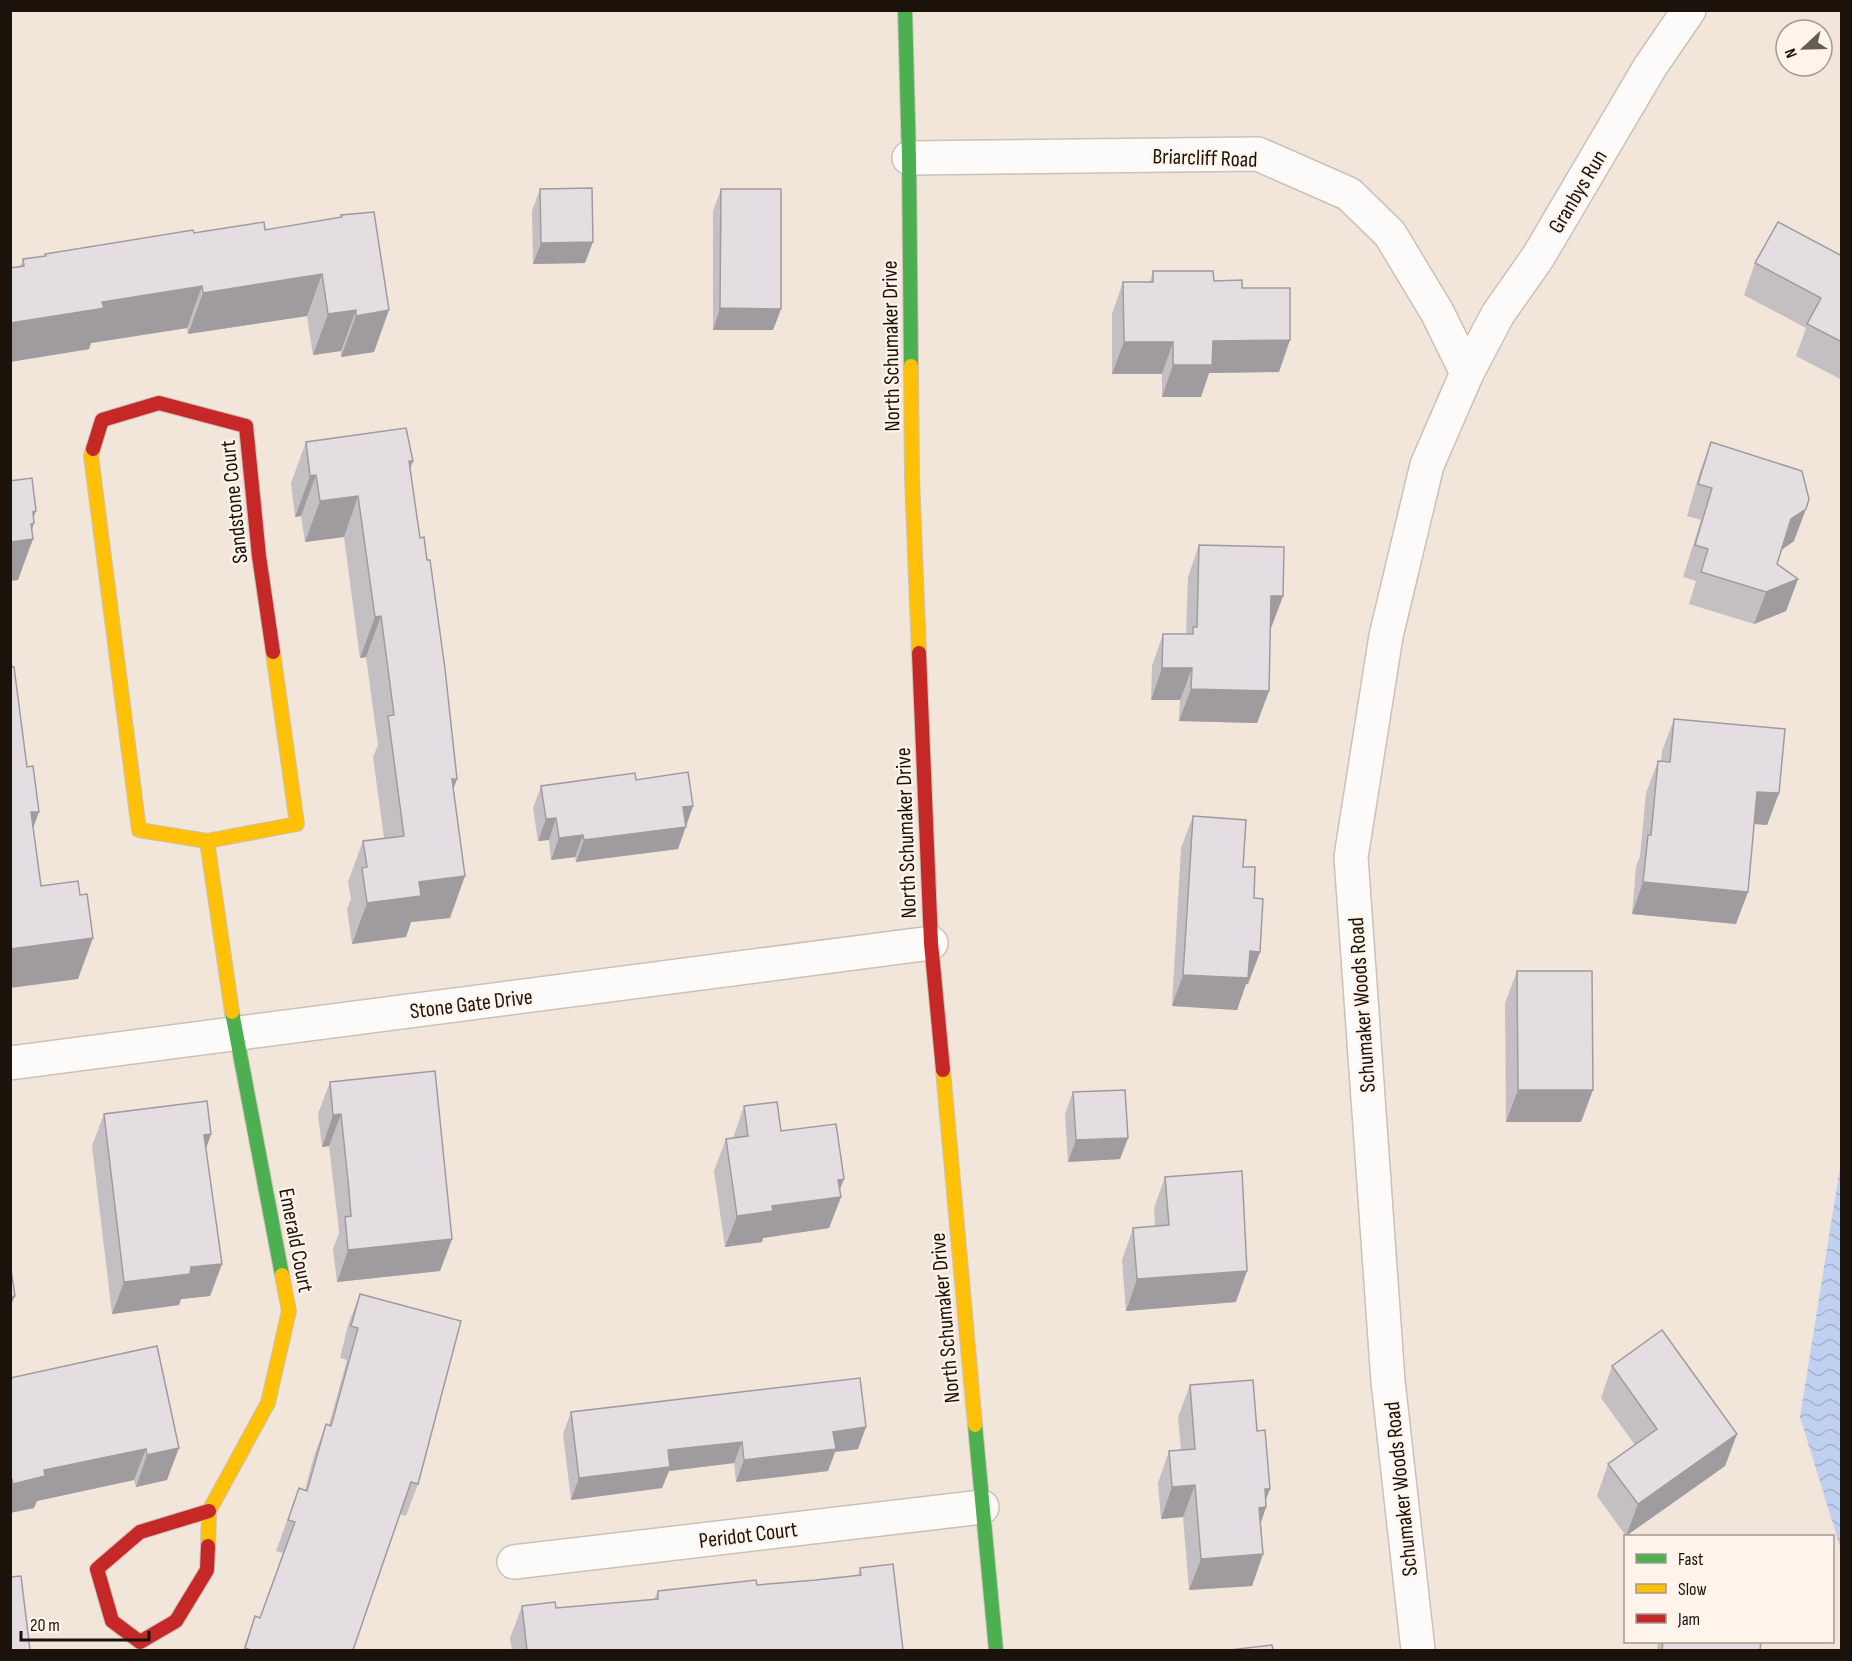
<svg xmlns="http://www.w3.org/2000/svg" width="1852" height="1661" font-family="'Sofia Sans Condensed',sans-serif">
	<style>
		.water { fill: url(#water-waves) }
		.lines { fill: none; stroke-linecap: round; stroke-linejoin: round }
		.street-casing { stroke: #ccc1b8; stroke-width: 36 }
		.fast-casing { stroke: #ccc1b8; stroke-width: 16 }
		.slow-casing { stroke: #ccc1b8; stroke-width: 16 }
		.jam-casing { stroke: #ccc1b8; stroke-width: 16 }
		.street { stroke: #fdfbf9; stroke-width: 33 }
		.fast { stroke: #4caf50; stroke-width: 14 }
		.slow { stroke: #ffc107; stroke-width: 14 }
		.jam { stroke: #c62828; stroke-width: 14 }
		.wall { fill: #c4bfc2 }
		.shaded-wall { fill: #a09b9e }
		.building { fill: #e4dee2; stroke: #a09b9e; stroke-width: 1.5 }
		.labels { text-anchor: middle; stroke-width: 4.5; stroke-linejoin: round; paint-order: stroke }
		.street-label { font-size: 22px; fill: #1a120b; stroke: #fff4ec }
	</style>
	<defs>
		<pattern id="water-waves" width="16" height="10" patternUnits="userSpaceOnUse" patternTransform="scale(1.5)"><rect width="16" height="10" fill="#c0d0f1"/><path d="M0 5q4-4 8 0t8 0" fill="none" stroke="#a4b2cd"/></pattern>
	</defs>
	<rect width="100%" height="100%" fill="#f2e5da"/>
	<path class="water" d="M1841 1161V1550L1800 1417Z"/>
	<g class="lines">
		<g class="street-casing">
			<g id="street">
				<path d="M909 158 1258 154 1349 194 1390 234 1437 312 1467 373"/>
				<path d="M10 1063 931 943"/>
				<path d="M514 1562 982 1507"/>
				<path d="M1418 1650 1388 1381 1351 857 1386 636 1427 465 1467 373 1498 314 1538 257 1650 67 1689 10"/>
			</g>
		</g>
		<g class="fast-casing">
			<g id="fast">
				<path d="M905 10 909 158 911 366"/>
				<path d="M232 1012 282 1275"/>
				<path d="M975 1425 996 1650"/>
			</g>
		</g>
		<g class="slow-casing">
			<g id="slow">
				<path d="M911 366 912 477 919 653"/>
				<path d="M93 449 91 456 139 830 207 841"/>
				<path d="M232 1012 207 841 297 824 273 652"/>
				<path d="M943 1070 975 1425"/>
				<path d="M208 1546 209 1511 268 1403 289 1311 282 1275"/>
			</g>
		</g>
		<g class="jam-casing">
			<g id="jam">
				<path d="M93 449 102 420 159 403 246 426 259 556 273 652"/>
				<path d="M919 653 931 943 943 1070"/>
				<path d="M208 1546 207 1570 176 1621 140 1642 112 1621 97 1569 140 1532 209 1511"/>
			</g>
		</g>
		<use href="#street" class="street"/>
		<use href="#fast" class="fast"/>
		<use href="#slow" class="slow"/>
		<use href="#jam" class="jam"/>
	</g>
	<g class="wall">
		<path d="M540 189 585 263 533 264 532 211Z"/>
		<path d="M721 189 781 309 773 330H713V211Z"/>
		<path d="M341 215 374 352 341 357V351L313 355 307 316 188 334 187 328 91 343 89 349 84 350 20 267 23 259 44 256 45 254 194 233 265 230 341 218Z"/>
		<path d="M1842 256V380L1796 356 1806 328 1744 295 1755 263Z"/>
		<path d="M1153 271 1214 281 1242 288 1279 372 1209 373 1201 397H1162V374H1112V314L1123 282H1150Z"/>
		<path d="M306 442 410 470 457 779 453 789 450 918 411 922 406 937 352 944 347 909 351 899 348 882 363 841 384 838 373 757 378 745 366 657 360 658 344 537 305 542 301 516 295 517 291 483Z"/>
		<path d="M1711 442 1794 541 1782 550 1777 564 1798 579 1786 611 1754 624 1689 604 1696 581 1683 577 1701 520 1687 516 1699 474Z"/>
		<path d="M1199 545 1283 596 1271 628H1270L1269 691 1257 723 1179 721 1180 700H1151L1152 666 1163 634H1186L1188 577Z"/>
		<path d="M1674 719 1779 793 1767 825 1754 824 1736 924 1632 914 1636 867 1640 856 1646 793 1658 761 1661 762 1662 751Z"/>
		<path d="M636 780 693 806 678 849 576 862 575 857 551 860 549 840 538 841 533 808 541 786Z"/>
		<path d="M1193 816 1243 867 1254 898 1260 952 1248 984H1246L1237 1010 1172 1006 1181 848Z"/>
		<path d="M1517 971 1581 1122H1506L1505 1003Z"/>
		<path d="M330 1082 452 1239 440 1271 337 1282 333 1249 339 1233 338 1222 329 1146 322 1147 318 1114Z"/>
		<path d="M1073 1092 1128 1138 1120 1159 1068 1162 1065 1114Z"/>
		<path d="M744 1106 781 1131 840 1190 841 1197 829 1228 763 1238 762 1242 725 1247 714 1171 726 1139 733 1138Z"/>
		<path d="M104 1114 211 1134 206 1148 222 1264 210 1296 181 1299 179 1305 112 1314 92 1146Z"/>
		<path d="M1165 1177 1236 1302 1126 1311 1122 1260 1133 1228 1155 1226 1154 1208Z"/>
		<path d="M360 1294 418 1484 406 1516 400 1514 353 1650H243L255 1616 260 1618 283 1553 276 1551 299 1488 305 1490 314 1456 326 1424 329 1425 347 1360 340 1358 348 1325Z"/>
		<path d="M157 1346 167 1480 136 1487 134 1480 37 1501 34 1508 10 1513V1378Z"/>
		<path d="M1612 1366 1737 1434 1725 1466 1626 1536 1597 1496 1608 1464 1635 1445 1601 1398Z"/>
		<path d="M1190 1385 1257 1431 1270 1489 1266 1499V1507L1261 1523 1263 1554 1252 1586 1189 1590 1183 1517 1161 1519 1158 1483 1169 1451 1181 1450 1178 1417Z"/>
		<path d="M571 1412 858 1449 835 1452 828 1471 736 1482 734 1463 669 1471 662 1488 571 1500 563 1434Z"/>
		<path d="M860 1568 903 1650H512L510 1638 522 1606 556 1608 654 1599 658 1591 757 1585 816 1580 858 1575Z"/>
		<path d="M1658 1641H1761L1760 1650H1657Z"/>
	</g>
	<g class="shaded-wall">
		<path d="M593 242 585 263 533 264 541 243Z"/>
		<path d="M322 274 307 316 188 334 203 293Z"/>
		<path d="M202 286 187 328 91 343 89 349 84 350 10 362V323L102 302Z"/>
		<path d="M720 308 781 309 773 330H713Z"/>
		<path d="M356 310 341 351 313 355 328 314Z"/>
		<path d="M389 310 374 352 341 357 356 316Z"/>
		<path d="M1290 340 1279 372 1209 373 1201 397H1162L1173 365 1213 341Z"/>
		<path d="M1124 342H1173L1162 374H1112Z"/>
		<path d="M409 461H413L398 502Z"/>
		<path d="M316 475 301 516 295 517 310 476Z"/>
		<path d="M358 496 344 537 305 542 320 501Z"/>
		<path d="M1806 509 1794 541 1779 551 1791 519Z"/>
		<path d="M36 511 31 524 34 523 29 540 33 539 18 580 10 581V542L33 512Z"/>
		<path d="M1798 579 1786 611 1754 624 1766 592Z"/>
		<path d="M1271 596H1283L1271 628H1259Z"/>
		<path d="M381 616 366 657 360 658 375 617Z"/>
		<path d="M1162 668H1192L1180 700H1151Z"/>
		<path d="M1191 689 1269 691 1257 723 1179 721Z"/>
		<path d="M452 779H457L442 820Z"/>
		<path d="M1757 792 1779 793 1767 825 1745 823Z"/>
		<path d="M693 806 678 849 576 862 584 840 683 807Z"/>
		<path d="M31 812H39L24 853Z"/>
		<path d="M556 818 549 840 538 841 546 819Z"/>
		<path d="M583 835 575 857 551 860 559 838Z"/>
		<path d="M465 876 450 918 411 922 406 937 352 944 367 903 419 882Z"/>
		<path d="M1643 882 1748 892 1736 924 1632 914Z"/>
		<path d="M93 938 78 979 10 988V949Z"/>
		<path d="M1250 951 1260 952 1248 984H1246L1237 1010 1172 1006 1183 975Z"/>
		<path d="M1518 1090H1593L1581 1122H1506Z"/>
		<path d="M341 1114 329 1146 322 1147 333 1115Z"/>
		<path d="M211 1134 200 1166 204 1135Z"/>
		<path d="M1128 1138 1120 1159 1068 1162 1076 1140Z"/>
		<path d="M844 1179 837 1197H841L829 1228 763 1238 762 1242 725 1247 737 1216 772 1206 838 1180Z"/>
		<path d="M452 1239 440 1271 337 1282 348 1250Z"/>
		<path d="M222 1264 210 1296 181 1299 179 1305 112 1314 124 1282 191 1267Z"/>
		<path d="M1247 1271 1236 1302 1126 1311 1137 1279Z"/>
		<path d="M15 1296 10 1307V1297Z"/>
		<path d="M866 1427 858 1449 835 1452 828 1471 736 1482 744 1460 833 1432Z"/>
		<path d="M1737 1434 1725 1466 1626 1536 1638 1504Z"/>
		<path d="M742 1442 734 1463 669 1471 662 1488 571 1500 579 1478 668 1450Z"/>
		<path d="M179 1448 167 1480 136 1487 147 1455Z"/>
		<path d="M146 1449 134 1480 37 1501 34 1508 10 1513V1489L13 1484 44 1470Z"/>
		<path d="M1195 1485 1183 1517 1161 1519 1172 1487Z"/>
		<path d="M1265 1489H1270L1263 1507H1266L1255 1539 1248 1540Z"/>
		<path d="M1263 1554 1252 1586 1189 1590 1201 1559Z"/>
	</g>
	<g class="building">
		<path d="M592 188 593 242 541 243 540 189Z"/>
		<path d="M721 189H781V309L720 308Z"/>
		<path d="M374 212 389 310 356 316V310L328 314 322 274 203 293 202 286 102 302 104 308 99 309 10 323V268L24 266 23 259 46 256 45 254 193 230 194 233 264 222 265 230 342 217 341 215Z"/>
		<path d="M1778 222 1842 256V342L1807 324 1821 298 1755 263Z"/>
		<path d="M1153 271H1213L1214 281 1242 280V288H1290V340L1213 341 1212 365H1173V342H1124L1123 282H1153Z"/>
		<path d="M406 428 413 461H409L420 538 424 537 427 560H430L445 669 457 779H452L465 876 419 882 421 896 367 903 362 868 367 867 363 841 404 836 388 716 394 715 381 616 375 617 358 496 320 501 316 475 310 476 306 442Z"/>
		<path d="M1711 442 1802 471 1809 499 1806 509 1791 519 1777 564 1798 579 1766 592 1701 572 1708 549 1695 545 1712 488 1698 484Z"/>
		<path d="M32 478 36 511 33 512 34 523 31 524 33 539 10 542V481Z"/>
		<path d="M1199 545 1284 547 1283 596H1271L1269 691 1191 689 1192 668H1162L1163 634H1193V627H1197Z"/>
		<path d="M10 659 12 667H14L27 767 33 766 39 812H31L41 886 78 881 80 895 87 894 93 938 10 949Z"/>
		<path d="M1674 719 1785 729 1779 793 1757 792 1748 892 1643 882 1648 835H1651L1658 761 1670 762Z"/>
		<path d="M688 772 693 806 683 807 686 827 584 840 583 835 559 838 556 818 546 819 541 786 635 773 636 780Z"/>
		<path d="M1193 816 1246 820 1243 867H1255L1254 898 1263 899 1260 952 1250 951 1248 978 1183 975Z"/>
		<path d="M1517 971H1592L1593 1090H1518Z"/>
		<path d="M435 1071 452 1239 348 1250 345 1217 351 1216 349 1190 341 1114 333 1115 330 1082Z"/>
		<path d="M1125 1090 1128 1138 1076 1140 1073 1092Z"/>
		<path d="M207 1101 211 1134 204 1135 222 1264 191 1267 190 1274 124 1282 104 1114Z"/>
		<path d="M777 1102 781 1131 836 1124 844 1179 838 1180 841 1197 772 1206 773 1211 737 1216 726 1139 748 1136 744 1106Z"/>
		<path d="M1242 1171 1247 1271 1137 1279 1133 1228 1169 1225 1165 1177Z"/>
		<path d="M10 1263 15 1296 10 1297Z"/>
		<path d="M360 1294 461 1321 418 1484 411 1482 353 1650H251L245 1648 255 1616 260 1618 295 1522 288 1520 299 1488 307 1491 326 1424 331 1426 358 1328 351 1326Z"/>
		<path d="M1662 1330 1737 1434 1638 1504 1608 1464 1657 1429 1612 1366Z"/>
		<path d="M157 1346 179 1448 147 1455 146 1449 44 1470 45 1476 13 1484 12 1479H10V1378Z"/>
		<path d="M860 1378 866 1427 833 1432 836 1449 744 1460 742 1442 668 1450 670 1467 579 1478 571 1412Z"/>
		<path d="M1253 1380 1257 1431 1265 1430 1270 1489H1265L1266 1507 1259 1508 1263 1554 1201 1559 1195 1485 1172 1487 1169 1451 1195 1449 1190 1385Z"/>
		<path d="M893 1564 903 1650H527L522 1606 555 1602 556 1608 658 1599V1591L756 1580 757 1585 816 1580 861 1575 860 1568Z"/>
		<path d="M21 1576 30 1650H10V1577Z"/>
		<path d="M1663 1641H1761L1760 1650H1662Z"/>
		<path d="M1272 1645 1273 1650H1230Z"/>
	</g>
	<g class="labels">
		<g class="street-label">
			<text transform="translate(1205 157) rotate(2)" y="8">Briarcliff Road</text>
			<text transform="translate(1577 191) rotate(-59)" y="8">Granbys Run</text>
			<text transform="translate(890 346) rotate(-91)" y="8">North Schumaker Drive</text>
			<text transform="translate(233 502) rotate(-96)" y="8">Sandstone Court</text>
			<text transform="translate(905 833) rotate(-92)" y="8">North Schumaker Drive</text>
			<text transform="translate(471 1003) rotate(-7)" y="8">Stone Gate Drive</text>
			<text transform="translate(1361 1005) rotate(-94)" y="8">Schumaker Woods Road</text>
			<text transform="translate(297 1240) rotate(79)" y="8">Emerald Court</text>
			<text transform="translate(944 1318) rotate(-95)" y="8">North Schumaker Drive</text>
			<text transform="translate(1400 1489) rotate(-96)" y="8">Schumaker Woods Road</text>
			<text transform="translate(748 1534) rotate(-7)" y="8">Peridot Court</text>
		</g>
	</g>
	<rect width="1852" height="1661" fill="none" stroke="#1a120b" stroke-width="24"/>
	<rect x="1624" y="1535" width="210" height="108" fill="#fff4ec" stroke="#a39a92" stroke-width="1.5"/>
	<rect x="1636" y="1554" width="30" height="9" fill="#4caf50" stroke="#a39a92" stroke-width="1.5"/>
	<text x="1678" y="1565" font-size="18" fill="#1a120b">Fast</text>
	<rect x="1636" y="1584" width="30" height="9" fill="#ffc107" stroke="#a39a92" stroke-width="1.5"/>
	<text x="1678" y="1595" font-size="18" fill="#1a120b">Slow</text>
	<rect x="1636" y="1614" width="30" height="9" fill="#c62828" stroke="#a39a92" stroke-width="1.5"/>
	<text x="1678" y="1625" font-size="18" fill="#1a120b">Jam</text>
	<g transform="translate(1804 48) rotate(248)"><circle r="28" fill="#fff4ec" stroke="#a39a92" stroke-width="1.5"/>
	<path d="M0-4.5L10 22L0 15L-10 22Z" fill="#665c53"/>
	<text y="-9" font-size="16" font-weight="bold" text-anchor="middle" fill="#1a120b">N</text>
	</g>
	<path d="M21 1631v9h128v-9" fill="none" stroke="#1a120b" stroke-width="3"/>
	<text x="30" y="1631" font-size="18" fill="#1a120b" stroke="#fff4ec" stroke-width="4.5" paint-order="stroke">20 m</text>
</svg>
